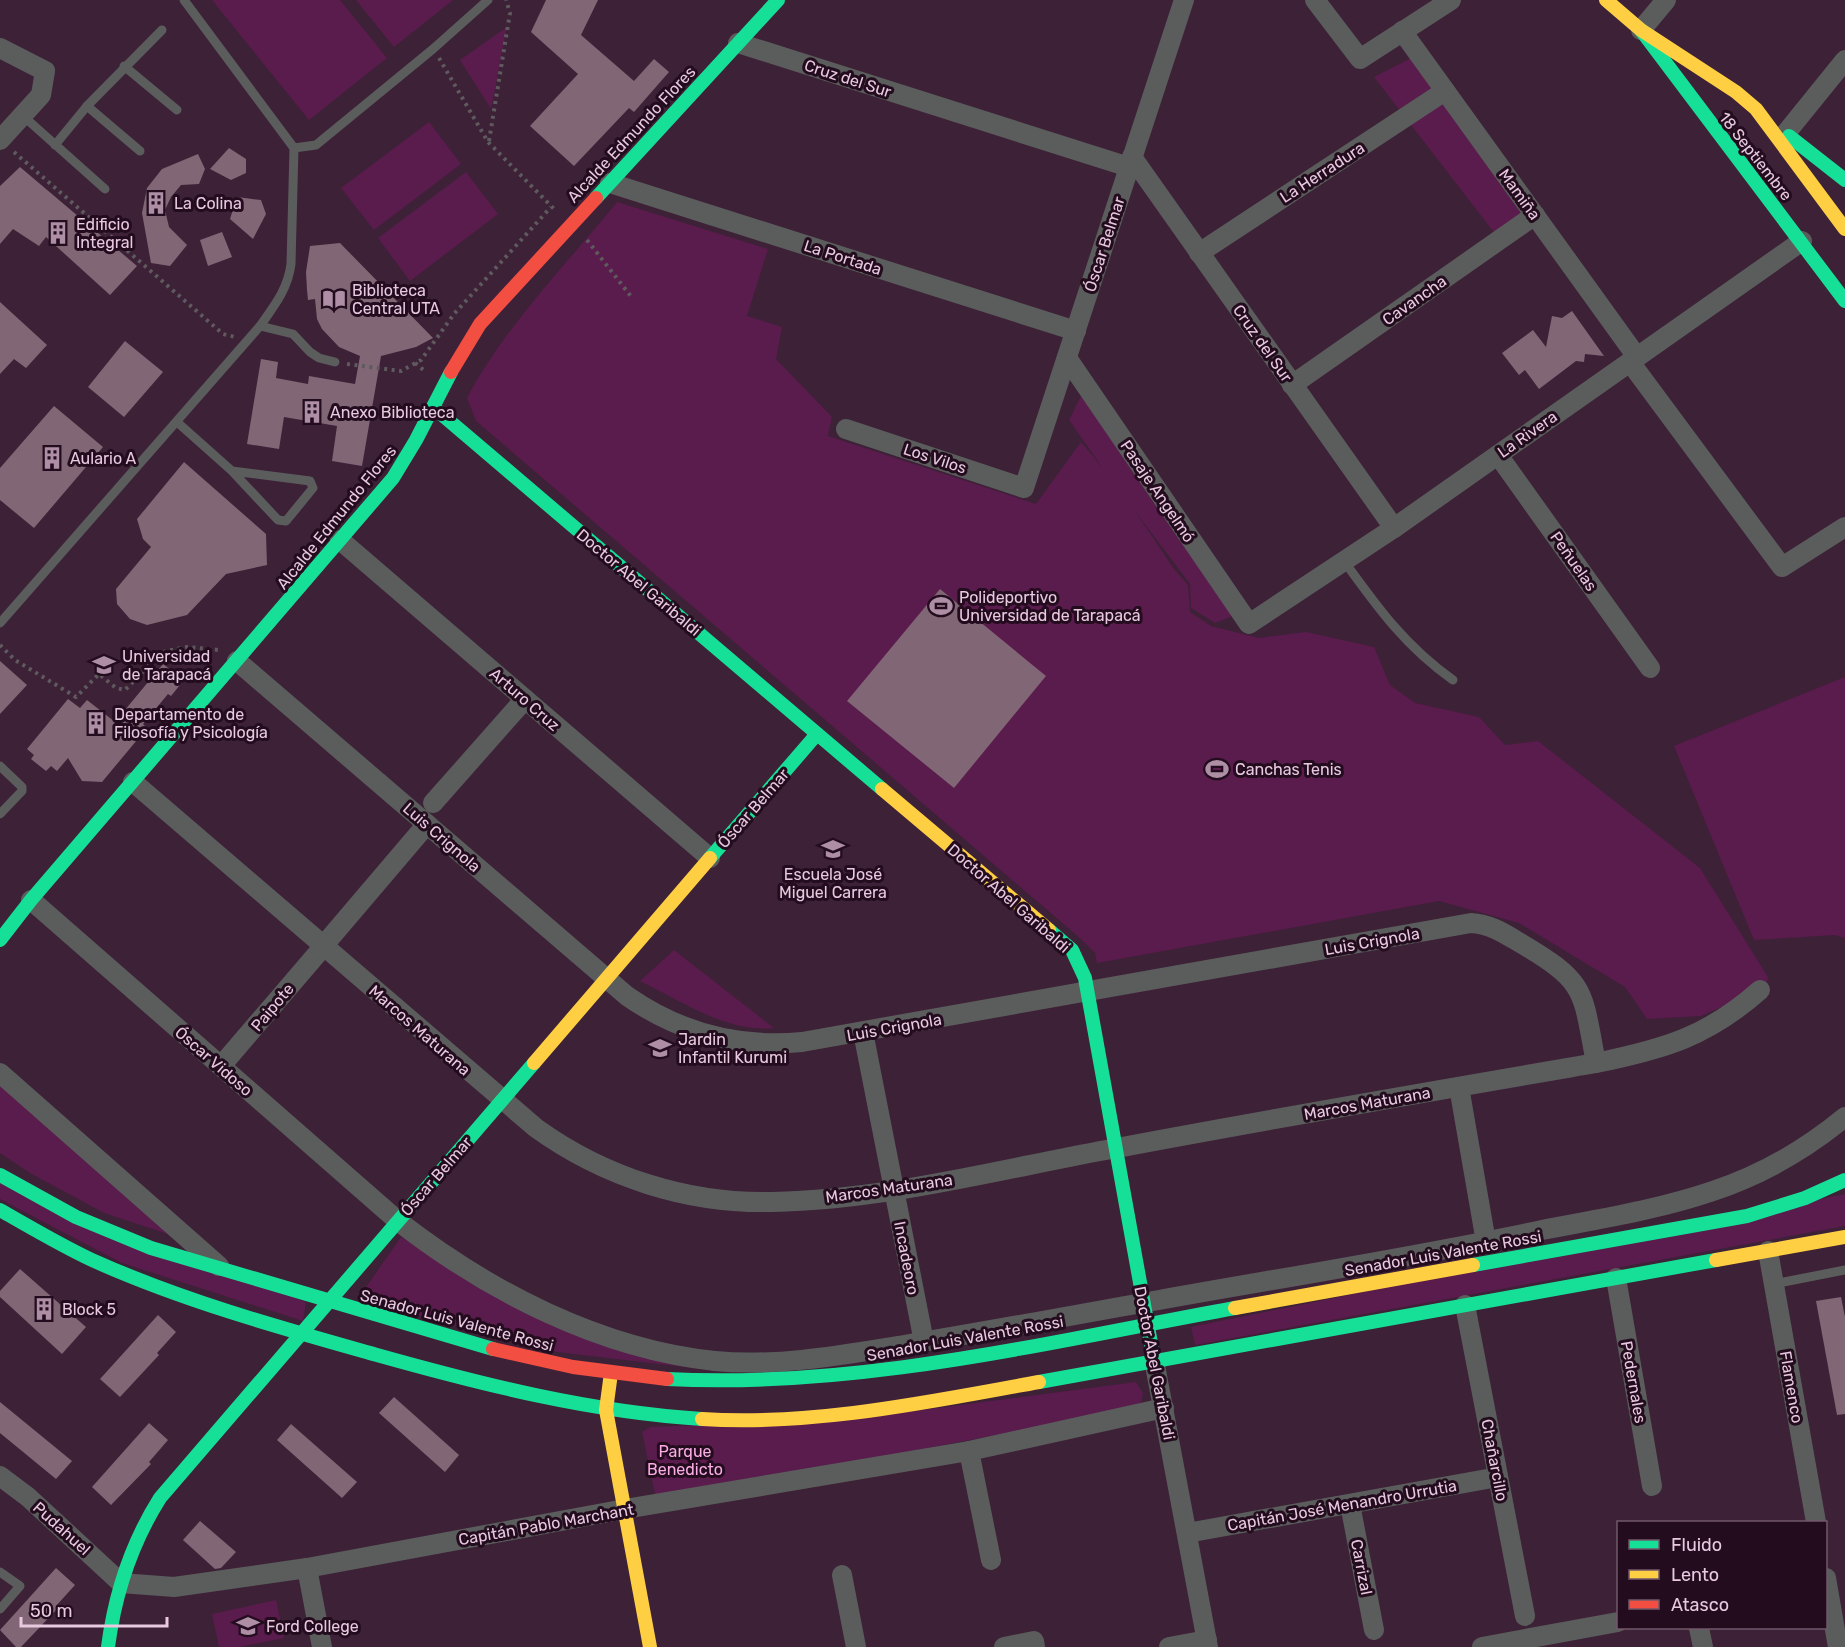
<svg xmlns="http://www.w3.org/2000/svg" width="1845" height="1647" font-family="Rubik,sans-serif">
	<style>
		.green { fill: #5a1b4d }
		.building { fill: #816675 }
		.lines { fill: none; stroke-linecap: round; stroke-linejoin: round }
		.path { stroke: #5e5a5e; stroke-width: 4; stroke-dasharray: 3 4.5; stroke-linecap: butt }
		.lane { stroke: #5a5d5c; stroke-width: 9 }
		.street { stroke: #5a5d5c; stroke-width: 20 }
		.fast { stroke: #16e098; stroke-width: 14 }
		.slow { stroke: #ffcf43; stroke-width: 14 }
		.jam { stroke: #f24e42; stroke-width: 14 }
		.labels { text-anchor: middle; stroke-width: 6; stroke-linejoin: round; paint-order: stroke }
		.street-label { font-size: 16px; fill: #e9c9e0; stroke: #220c1d }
		.poi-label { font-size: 16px; fill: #e9c9e0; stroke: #220c1d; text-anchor: start }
		.park-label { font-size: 16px; fill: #faace5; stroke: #220c1d }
	</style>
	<rect width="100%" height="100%" fill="#3d2137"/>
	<g class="green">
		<path d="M212 0H340L387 58 309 120Z"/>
		<path d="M356 0H453L394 47Z"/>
		<path d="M507 27 491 109 460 60Z"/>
		<path d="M1411 58 1531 224 1496 235 1374 77Z"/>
		<path d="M429 122 461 164 374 230 341 188Z"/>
		<path d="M466 172 498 214 410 281 378 238Z"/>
		<path d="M617 202 768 249 747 316 782 327 776 359 832 417 828 436 1036 504 1081 442 1102 467 1069 420 1084 390 1233 616 1215 623 1191 608 1190 584 1135 511 1174 569 1188 585 1190 612 1211 626 1259 638 1306 632 1374 647 1390 685 1415 703 1479 717 1505 745 1538 741 1700 868 1768 977 1766 987 1701 1016 1647 1019 1625 987 1519 923 1439 901 1097 963 1095 953 1080 938 476 421 467 398C505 326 566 265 617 202Z"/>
		<path d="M1845 677V938L1835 935 1754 940 1674 746Z"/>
		<path d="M674 950 774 1028C727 1033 681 1001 640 981Z"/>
		<path d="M0 1083 183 1239 104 1213 30 1173 0 1153Z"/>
		<path d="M0 1182 306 1302 303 1321 122 1263 0 1199Z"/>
		<path d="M1845 1194V1226L1195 1345 1191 1327Z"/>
		<path d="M401 1237 532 1314 702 1369 557 1352 357 1300Z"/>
		<path d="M1136 1382 1143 1393 1140 1408 656 1499 642 1432 650 1427 853 1419Z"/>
		<path d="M276 1600 284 1638 239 1647H219L212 1614Z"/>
	</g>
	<g class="building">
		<path d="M546 0H598L581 35 634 81 654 59 669 72 634 112 629 108 574 166 530 126 578 74 531 32Z"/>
		<path d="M229 148 246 159V173L231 180 210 169Z"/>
		<path d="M198 154 205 169 199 184 181 185 171 197 165 210 169 227 187 245 170 266 151 263 142 213 147 188 162 169Z"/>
		<path d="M20 167 137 266 110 295 46 237 39 246 13 229 0 244V186Z"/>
		<path d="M237 197 261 200 266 214 253 239 230 219Z"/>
		<path d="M222 232 232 257 208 266 200 240Z"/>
		<path d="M340 243 433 338 416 347 381 356 362 466 332 461 337 426 284 417 279 449 247 444 261 359 278 362 276 378 308 384 309 376 355 384 360 356 339 347 322 329 317 319 315 299 308 300 307 290 306 272 310 246Z"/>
		<path d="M0 302 47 345 26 368 14 359 0 374Z"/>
		<path d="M1572 311 1604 356 1585 354 1584 362 1576 361 1539 389 1525 370 1519 375 1502 353 1533 330 1546 347 1552 316 1562 318Z"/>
		<path d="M125 341 163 372 124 417 88 387Z"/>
		<path d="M54 406 103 447 34 528 0 500V468Z"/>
		<path d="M184 462 266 534 267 565 226 574 187 615 147 625 130 619 117 604 116 589 151 547 143 539 137 519Z"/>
		<path d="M940 589 1046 676 954 788 847 701Z"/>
		<path d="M0 661 27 685 0 714Z"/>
		<path d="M163 664 184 680 171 696 168 694 143 724 147 728 102 782 82 781 68 758 57 771 51 766 46 771 31 759 34 755 27 749 68 699 80 708 87 700 115 722Z"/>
		<path d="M20 1269 86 1327 62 1354 0 1297V1291Z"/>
		<path d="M1841 1297 1845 1317V1414L1837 1415 1816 1301Z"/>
		<path d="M158 1315 176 1332 157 1353 159 1355 120 1397 100 1379Z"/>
		<path d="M394 1397 459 1455 445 1472 379 1413Z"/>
		<path d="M0 1402 72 1461 56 1479 0 1433Z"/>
		<path d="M149 1423 168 1440 149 1462 151 1464 111 1505 92 1487Z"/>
		<path d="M291 1424 357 1482 342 1498 277 1440Z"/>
		<path d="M200 1521 236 1552 221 1568 215 1569 183 1540Z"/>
		<path d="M56 1568 75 1585 56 1606 58 1608 21 1647H16L0 1630Z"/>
	</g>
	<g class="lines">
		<g class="path">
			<path d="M439 58 488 142 556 211"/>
			<path d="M489 141 510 13 506 0"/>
			<path d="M14 152 223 334 235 337"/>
			<path d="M587 240 633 299"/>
			<path d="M415 363 426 372"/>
			<path d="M347 364 401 371 421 360 454 314 551 207"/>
			<path d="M0 645 15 660 76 697 99 674 116 688 125 690 159 655 166 651 187 647 219 650"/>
		</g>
		<g class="lane">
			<path d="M184 0 294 148 316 145 433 49 488 0"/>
			<path d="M124 66 177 110"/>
			<path d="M87 106 140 151"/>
			<path d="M22 115 105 189"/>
			<path d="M55 145 87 106 162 30"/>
			<path d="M260 326 293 334 310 352 319 358 335 362"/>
			<path d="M177 422 232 471 278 520 286 521 313 488 310 481 232 471"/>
			<path d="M1344 561C1378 608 1405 646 1453 680"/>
			<path d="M0 623 260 326C274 306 288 289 291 264L294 148"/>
			<path d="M0 766 22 787V791L0 814"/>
			<path d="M1774 1284 1845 1270"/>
			<path d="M0 1572 20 1586 0 1609"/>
		</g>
		<g class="street">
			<path d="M1315 0 1360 59 1451 0"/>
			<path d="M1641 30 1666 0"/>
			<path d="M1402 31 1637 357"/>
			<path d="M738 43 1129 167"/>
			<path d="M0 48 45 71 41 95 0 140"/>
			<path d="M1786 133 1845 60"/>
			<path d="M1132 157 1394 528"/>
			<path d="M610 183 1076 331"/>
			<path d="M1199 253 1445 91"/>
			<path d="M1067 358 1249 624 1394 528 1802 241"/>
			<path d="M1630 362 1782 567 1845 527"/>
			<path d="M1292 385 1535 215"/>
			<path d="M846 429 1024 488 1184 0"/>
			<path d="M1498 455 1650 668"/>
			<path d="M340 540 710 858"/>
			<path d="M237 661 627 996C680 1033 738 1048 802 1042L1471 923C1491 924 1505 934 1522 944 1588 983 1582 991 1596 1063"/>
			<path d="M133 782 536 1128C604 1177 687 1204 772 1202 884 1200 997 1170 1106 1150 1269 1119 1433 1091 1596 1063 1664 1049 1707 1037 1760 990"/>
			<path d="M433 803 525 699"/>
			<path d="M31 900 398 1221C488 1291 600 1349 715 1361 778 1367 842 1355 904 1345 989 1331 1074 1315 1159 1300 1287 1277 1415 1257 1542 1230 1599 1219 1657 1210 1713 1191 1761 1175 1805 1150 1845 1117"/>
			<path d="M330 938 427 824"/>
			<path d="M863 1032 924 1342"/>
			<path d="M221 1066 323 947"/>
			<path d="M0 1073 219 1266"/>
			<path d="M1459 1087 1486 1242"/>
			<path d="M1768 1251 1816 1522"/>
			<path d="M1616 1278 1652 1486"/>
			<path d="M1465 1305 1525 1616"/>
			<path d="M1154 1360 1208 1647"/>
			<path d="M969 1451 991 1560"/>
			<path d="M0 1476 28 1497 121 1583 174 1587 307 1568 625 1509 969 1451 1164 1408"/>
			<path d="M1350 1504 1374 1630"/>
			<path d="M1187 1533 1498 1477"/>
			<path d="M307 1568 322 1647"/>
			<path d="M842 1575 856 1647"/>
			<path d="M1826 1578 1838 1647"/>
			<path d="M1699 1628 1703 1647"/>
			<path d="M1004 1647 1034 1641 1035 1647"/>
			<path d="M1169 1647 1207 1640"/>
			<path d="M1482 1647 1618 1622"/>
		</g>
		<g class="fast">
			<path d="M1641 30 1845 301"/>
			<path d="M1789 136 1845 180"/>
			<path d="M596 198 778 0"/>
			<path d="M433 407 882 789"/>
			<path d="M710 858 817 734"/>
			<path d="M1049 930 1072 950 1085 978 1154 1360"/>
			<path d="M0 940 31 900 393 478 416 440 451 372"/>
			<path d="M0 1175 76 1217 151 1248 493 1349"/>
			<path d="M0 1210C30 1227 60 1245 92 1260 183 1301 281 1328 377 1355 484 1385 591 1412 702 1419"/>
			<path d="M1473 1265 1747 1216 1805 1198 1845 1180"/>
			<path d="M667 1379C858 1389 1048 1342 1235 1308"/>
			<path d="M1039 1382 1716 1260"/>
			<path d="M108 1647C115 1593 131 1544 160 1498L534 1063"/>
		</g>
		<g class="slow">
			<path d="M1606 0 1641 30 1736 92 1756 109 1845 229"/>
			<path d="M882 789 1049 930"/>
			<path d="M534 1063 710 858"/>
			<path d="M1716 1260 1845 1237"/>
			<path d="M1235 1308 1473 1265"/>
			<path d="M611 1373 606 1410 650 1647"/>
			<path d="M702 1419C815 1426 928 1402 1039 1382"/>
		</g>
		<g class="jam">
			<path d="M451 372 480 324 596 198"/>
			<path d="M493 1349 573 1367 667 1379"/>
		</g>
	</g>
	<defs>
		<g id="building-bare" transform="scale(1.8)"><path d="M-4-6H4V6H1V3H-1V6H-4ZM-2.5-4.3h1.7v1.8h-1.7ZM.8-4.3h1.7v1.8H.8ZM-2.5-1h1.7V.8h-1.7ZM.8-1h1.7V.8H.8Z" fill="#ad8ea5" stroke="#220c1d" stroke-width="2.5" paint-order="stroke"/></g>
		<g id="library-bare" transform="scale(1.8)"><path d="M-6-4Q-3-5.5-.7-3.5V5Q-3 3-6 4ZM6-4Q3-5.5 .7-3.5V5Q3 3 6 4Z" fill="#ad8ea5" stroke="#220c1d" stroke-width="2.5" paint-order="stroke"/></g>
		<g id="stadium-bare" transform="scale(1.8)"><path d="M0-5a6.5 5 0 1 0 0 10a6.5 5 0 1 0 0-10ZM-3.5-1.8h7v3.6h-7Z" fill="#ad8ea5" stroke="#220c1d" stroke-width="2.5" paint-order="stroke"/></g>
		<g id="university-bare" transform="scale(1.8)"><path d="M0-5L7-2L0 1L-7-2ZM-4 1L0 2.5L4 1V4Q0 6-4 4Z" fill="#ad8ea5" stroke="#220c1d" stroke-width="2.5" paint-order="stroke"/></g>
		<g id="school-bare" transform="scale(1.8)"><path d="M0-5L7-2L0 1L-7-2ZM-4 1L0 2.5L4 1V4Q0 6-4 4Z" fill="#ad8ea5" stroke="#220c1d" stroke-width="2.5" paint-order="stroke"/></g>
	</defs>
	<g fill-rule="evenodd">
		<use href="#building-bare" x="156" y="203"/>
		<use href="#building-bare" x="58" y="233"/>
		<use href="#library-bare" x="334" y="299"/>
		<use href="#building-bare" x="312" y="412"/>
		<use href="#building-bare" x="52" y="458"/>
		<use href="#stadium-bare" x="941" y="606"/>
		<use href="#university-bare" x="104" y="665"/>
		<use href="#building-bare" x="96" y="723"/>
		<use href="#stadium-bare" x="1217" y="769"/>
		<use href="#school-bare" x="833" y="849"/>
		<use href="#school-bare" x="660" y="1048"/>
		<use href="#building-bare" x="44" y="1309"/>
		<use href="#school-bare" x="248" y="1626"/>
	</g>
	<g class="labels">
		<g class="street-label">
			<text transform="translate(848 78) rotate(18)" y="6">Cruz del Sur</text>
			<text transform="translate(631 134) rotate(-47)" y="6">Alcalde Edmundo Flores</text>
			<text transform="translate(1756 156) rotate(52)" y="6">18 Septiembre</text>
			<text transform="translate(1322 172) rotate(-33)" y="6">La Herradura</text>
			<text transform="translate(1520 194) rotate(54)" y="6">Mamiña</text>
			<text transform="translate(1104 244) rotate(-72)" y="6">Óscar Belmar</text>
			<text transform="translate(843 257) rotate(18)" y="6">La Portada</text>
			<text transform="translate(1414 300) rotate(-35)" y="6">Cavancha</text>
			<text transform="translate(1263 343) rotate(55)" y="6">Cruz del Sur</text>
			<text transform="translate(1527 434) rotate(-35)" y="6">La Rivera</text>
			<text transform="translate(935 458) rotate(18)" y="6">Los Vilos</text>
			<text transform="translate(1158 491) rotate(56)" y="6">Pasaje Angelmó</text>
			<text transform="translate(336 517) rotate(-51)" y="6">Alcalde Edmundo Flores</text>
			<text transform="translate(1574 561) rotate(55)" y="6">Peñuelas</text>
			<text transform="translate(639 582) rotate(40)" y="6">Doctor Abel Garibaldi</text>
			<text transform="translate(525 699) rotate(41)" y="6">Arturo Cruz</text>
			<text transform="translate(753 808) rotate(-49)" y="6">Óscar Belmar</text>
			<text transform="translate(442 837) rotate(41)" y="6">Luis Crignola</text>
			<text transform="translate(1009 898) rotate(41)" y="6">Doctor Abel Garibaldi</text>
			<text transform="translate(1372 941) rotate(-10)" y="6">Luis Crignola</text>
			<text transform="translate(272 1007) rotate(-50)" y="6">Paipote</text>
			<text transform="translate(894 1027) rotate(-10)" y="6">Luis Crignola</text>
			<text transform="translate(420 1030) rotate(41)" y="6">Marcos Maturana</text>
			<text transform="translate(214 1061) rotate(41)" y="6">Óscar Vidoso</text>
			<text transform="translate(1367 1103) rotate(-10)" y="6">Marcos Maturana</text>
			<text transform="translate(436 1176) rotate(-49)" y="6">Óscar Belmar</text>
			<text transform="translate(889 1188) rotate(-8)" y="6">Marcos Maturana</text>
			<text transform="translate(1443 1253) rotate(-10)" y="6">Senador Luis Valente Rossi</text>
			<text transform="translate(907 1258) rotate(79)" y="6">Incadeoro</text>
			<text transform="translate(457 1320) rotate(15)" y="6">Senador Luis Valente Rossi</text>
			<text transform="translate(965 1338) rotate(-10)" y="6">Senador Luis Valente Rossi</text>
			<text transform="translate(1155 1363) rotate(79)" y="6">Doctor Abel Garibaldi</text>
			<text transform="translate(1634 1382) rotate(80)" y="6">Pedernales</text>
			<text transform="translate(1792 1387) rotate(80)" y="6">Flamenco</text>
			<text transform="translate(1495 1460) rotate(79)" y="6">Chañarcillo</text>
			<text transform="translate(1342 1505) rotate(-10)" y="6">Capitán José Menandro Urrutia</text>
			<text transform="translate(546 1524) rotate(-10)" y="6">Capitán Pablo Marchant</text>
			<text transform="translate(62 1528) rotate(42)" y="6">Pudahuel</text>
			<text transform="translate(1362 1567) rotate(79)" y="6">Carrizal</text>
		</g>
		<g class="poi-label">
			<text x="174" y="209">La Colina</text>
			<text x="76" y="230">Edificio<tspan x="76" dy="18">Integral</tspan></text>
			<text x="352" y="296">Biblioteca<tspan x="352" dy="18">Central UTA</tspan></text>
			<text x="330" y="418">Anexo Biblioteca</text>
			<text x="70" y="464">Aulario A</text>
			<text x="959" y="603">Polideportivo<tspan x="959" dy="18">Universidad de Tarapacá</tspan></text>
			<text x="122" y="662">Universidad<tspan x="122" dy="18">de Tarapacá</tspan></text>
			<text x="114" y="720">Departamento de<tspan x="114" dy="18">Filosofía y Psicología</tspan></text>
			<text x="1235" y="775">Canchas Tenis</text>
			<text x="833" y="880" text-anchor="middle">Escuela José<tspan x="833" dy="18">Miguel Carrera</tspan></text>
			<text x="678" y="1045">Jardin<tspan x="678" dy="18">Infantil Kurumi</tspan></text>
			<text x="62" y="1315">Block 5</text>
			<text x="266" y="1632">Ford College</text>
		</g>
		<g class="park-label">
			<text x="685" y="1457">Parque<tspan x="685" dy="18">Benedicto</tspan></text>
		</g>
	</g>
	<rect x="1617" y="1521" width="210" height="108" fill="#220c1d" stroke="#72586b" stroke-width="1.5"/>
	<rect x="1629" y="1540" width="30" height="9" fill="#16e098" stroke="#72586b" stroke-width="1.5"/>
	<text x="1671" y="1551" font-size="18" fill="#e9c9e0">Fluido</text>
	<rect x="1629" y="1570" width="30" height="9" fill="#ffcf43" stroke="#72586b" stroke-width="1.5"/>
	<text x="1671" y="1581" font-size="18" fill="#e9c9e0">Lento</text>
	<rect x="1629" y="1600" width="30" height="9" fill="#f24e42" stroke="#72586b" stroke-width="1.5"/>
	<text x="1671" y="1611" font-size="18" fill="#e9c9e0">Atasco</text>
	<path d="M21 1617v9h146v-9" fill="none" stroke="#e9c9e0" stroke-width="3"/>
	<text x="30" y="1617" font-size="18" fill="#e9c9e0" stroke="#220c1d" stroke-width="4.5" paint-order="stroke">50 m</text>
</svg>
